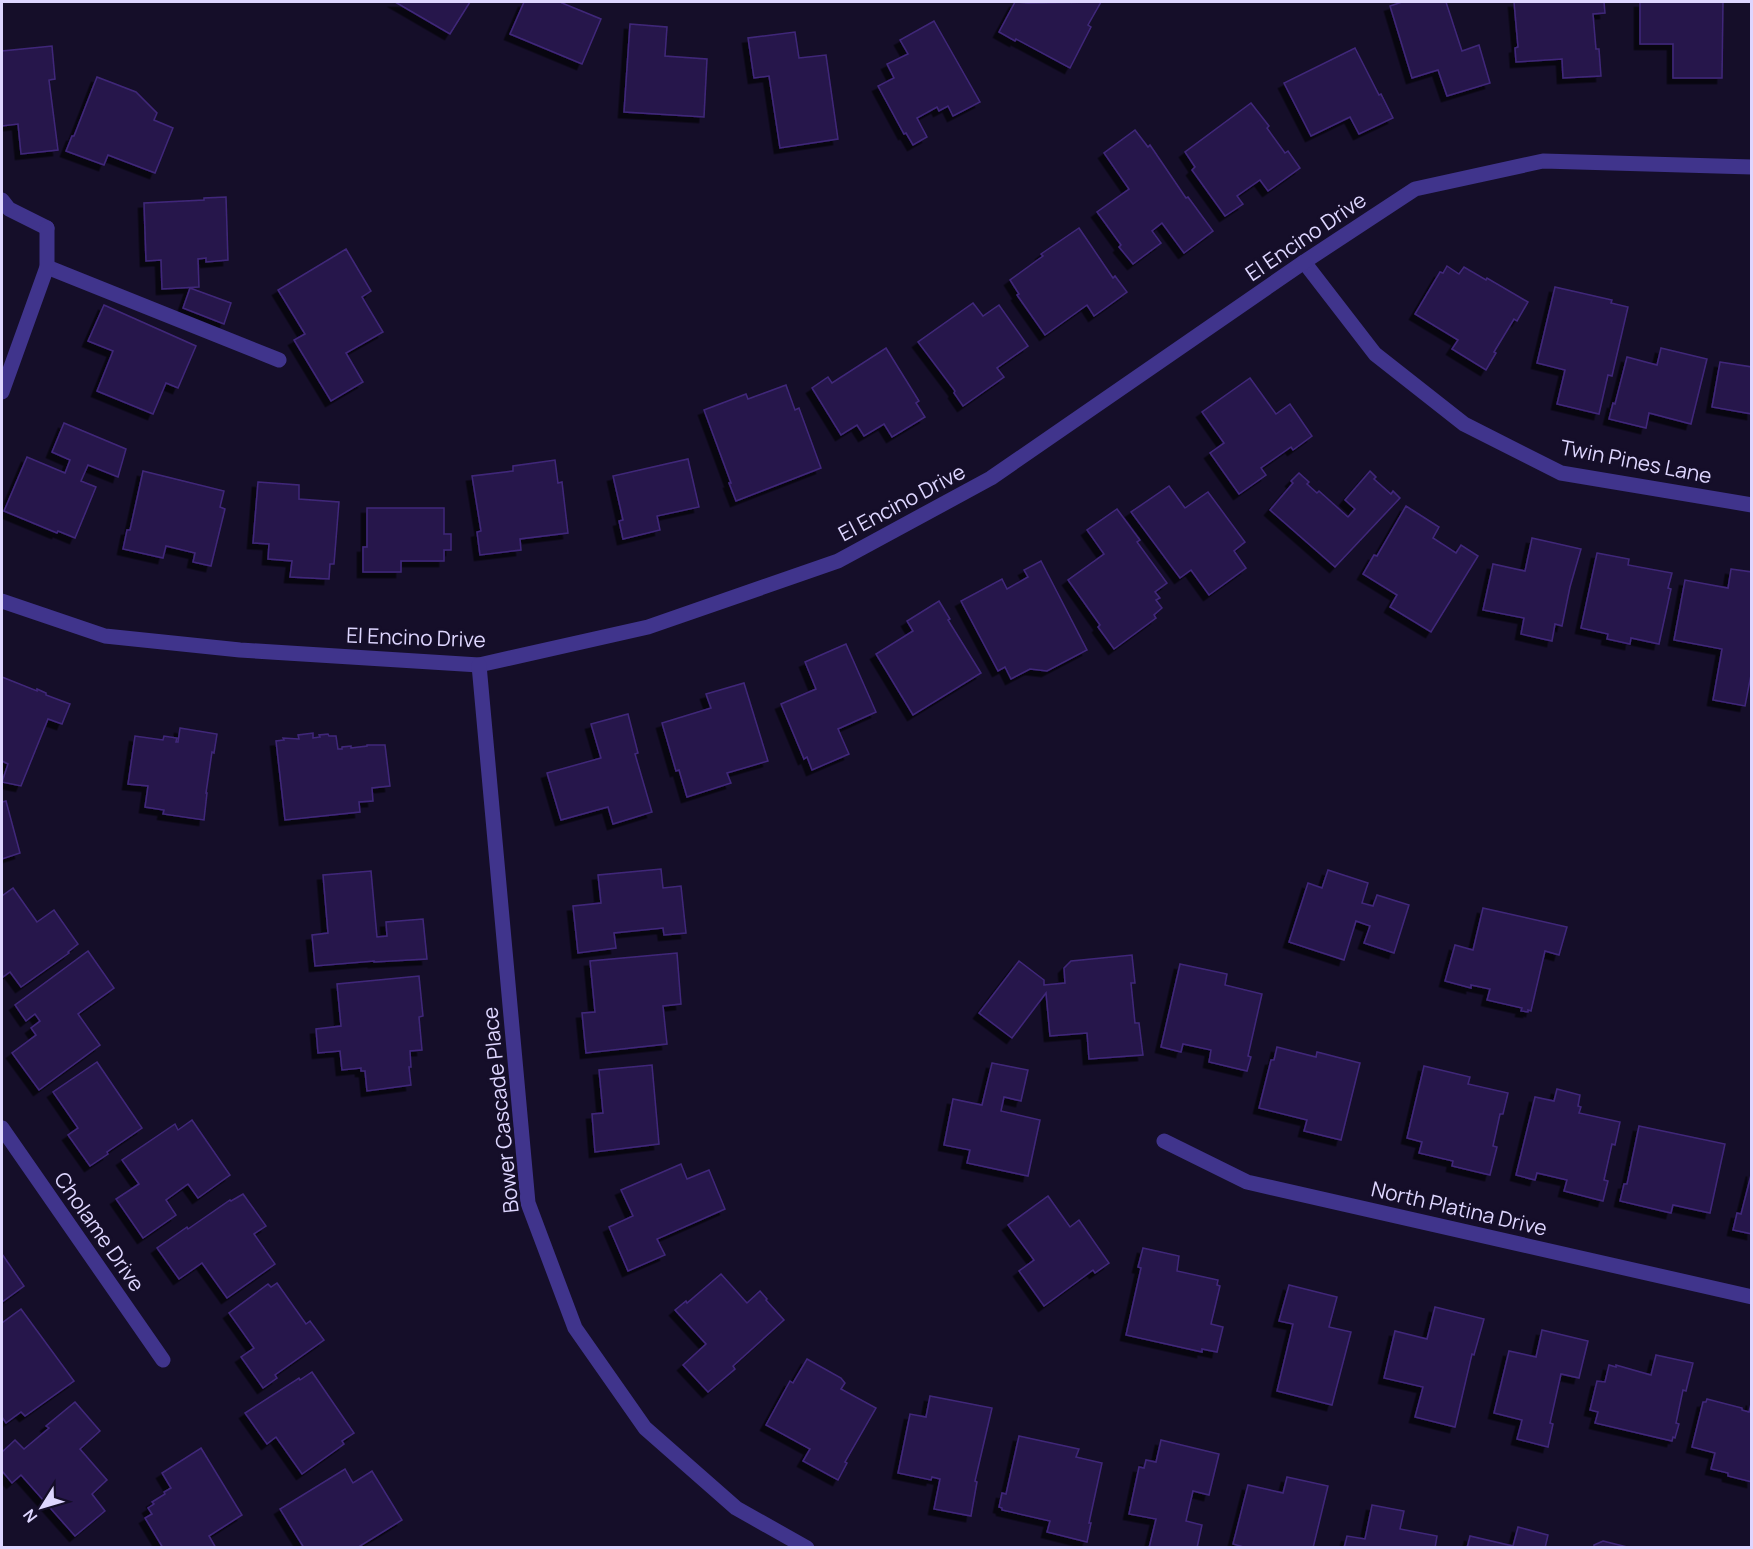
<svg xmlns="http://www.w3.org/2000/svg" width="1753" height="1549" font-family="Manrope,sans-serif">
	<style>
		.building { fill: #27184c; stroke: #40287a; stroke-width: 1.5; filter: url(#shadow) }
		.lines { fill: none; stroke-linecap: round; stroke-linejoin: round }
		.lane { stroke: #40348c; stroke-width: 15 }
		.street { stroke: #40348c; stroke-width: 15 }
		.labels { text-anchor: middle; stroke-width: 6; stroke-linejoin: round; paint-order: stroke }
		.street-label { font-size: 21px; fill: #ded6ff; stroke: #150e29 }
	</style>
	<defs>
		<filter id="shadow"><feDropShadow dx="-5.5" dy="5.5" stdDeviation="0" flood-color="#0009"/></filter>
	</defs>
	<rect width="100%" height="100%" fill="#150e29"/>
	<g class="building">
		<path d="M395 2H470L450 34Z"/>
		<path d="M524 2H563L562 3 601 19 582 64 510 34Z"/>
		<path d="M1015 2 1028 3 1101 2 1088 25 1091 27 1070 68 1016 39 1015 41 999 32Z"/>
		<path d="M1402 2H1446L1462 51 1479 45 1490 83 1447 96 1438 70 1412 78 1390 6Z"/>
		<path d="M1514 2H1604L1605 13 1593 14 1596 49H1599L1601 76 1563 78 1562 59 1516 62 1515 48 1518 47Z"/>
		<path d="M1640 2H1723L1722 78H1673V44H1640Z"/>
		<path d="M934 21 980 102 953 116 948 106 939 111 937 107 917 118 927 137 913 145 906 133 904 134 878 86 894 78 887 64 908 54 900 40Z"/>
		<path d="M630 24 667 27 665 56 707 59 704 117 624 112Z"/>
		<path d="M795 32 799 58 826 55 838 139 780 148 769 76 754 78 748 38Z"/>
		<path d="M52 46 55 79 49 80 58 150 21 154 18 124 2 126V51Z"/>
		<path d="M1355 48 1379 95 1381 94 1393 118 1359 134 1350 117 1311 136 1284 83Z"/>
		<path d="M97 77 136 92 157 113 154 120 173 128 155 173 108 155 104 165 66 151 72 136H74Z"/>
		<path d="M1251 103 1269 126 1267 128 1285 153 1288 151 1300 168 1268 191 1260 180 1237 196 1243 204 1225 216 1192 170 1195 167 1185 152Z"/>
		<path d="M1135 130 1148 147 1150 145 1186 198 1188 197 1213 231 1184 253 1162 223 1152 231 1161 243 1133 264 1119 247 1121 245 1097 212 1129 189 1104 153Z"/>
		<path d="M226 197 228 260 206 262V258L198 259 199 287 162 289 161 260 146 261 144 203 204 200V198Z"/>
		<path d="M1079 228 1113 278 1115 276 1127 292 1094 316 1087 305 1045 335 1017 295 1019 294 1010 280 1043 256 1041 254Z"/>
		<path d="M346 249 371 291 362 297 383 332 346 353 363 382 331 401 294 340 305 334 278 290Z"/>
		<path d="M1447 266 1459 274 1464 267 1486 280 1487 278 1528 302 1517 321 1514 319 1494 352 1496 353 1486 370 1452 349 1458 340 1415 314 1440 272 1443 273Z"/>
		<path d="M1555 287 1612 300 1611 303 1628 307 1612 376 1608 375 1599 414 1557 404 1565 370 1537 363Z"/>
		<path d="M190 288 231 303 224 324 183 308Z"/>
		<path d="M973 303 983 316 999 305 1028 346 997 368 1004 377 963 406 954 393 955 391 918 342Z"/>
		<path d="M104 305 196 346 178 388 166 383 153 414 97 391 113 351 88 341Z"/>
		<path d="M886 348 919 401 916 403 925 417 892 437 884 424 864 436 857 425 841 435 812 388 828 377 832 383Z"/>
		<path d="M1661 348 1707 359 1691 424 1649 413 1646 428 1609 419 1613 403 1615 404 1627 357 1657 365Z"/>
		<path d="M1720 362 1752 367V414L1712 407Z"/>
		<path d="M1250 378 1276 414 1290 404 1312 436 1293 450 1291 447 1261 468 1266 475 1239 494 1210 453 1224 443 1202 412Z"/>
		<path d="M786 385 795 410 799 408 821 468 736 501 729 483H731L704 410 746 394 748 399Z"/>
		<path d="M64 423 126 449 118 477 88 465 81 481 96 487 75 538 58 531 57 533 4 511 27 457 65 473 70 460 52 452Z"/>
		<path d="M688 459 699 507 657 516 660 530 623 539 619 521 623 520 613 476Z"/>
		<path d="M555 460 558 483 562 482 568 533 520 539 521 550 480 555 477 532 481 531 472 476 513 471V466Z"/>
		<path d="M143 471 224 491 220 507 225 509 211 566 193 562 195 553 166 546 163 558 123 549 127 530H130Z"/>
		<path d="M1370 471 1376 477 1374 479 1391 494 1393 491 1400 498 1335 567 1270 510 1293 483 1291 481 1299 473 1309 482 1307 484 1317 493 1319 491 1348 517 1355 509 1345 500Z"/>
		<path d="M258 482 299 485V499L339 502 334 564H330L329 579 290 577 292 561 268 559 269 544 253 543Z"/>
		<path d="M1169 486 1185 508 1208 492 1245 542 1234 551 1246 568 1209 595 1191 570 1180 578 1131 512Z"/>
		<path d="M1406 506 1439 527 1433 538 1456 553 1461 545 1478 556 1431 632 1390 607 1397 595 1363 574 1374 555 1377 556Z"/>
		<path d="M367 508H444V534H451V550H444V561H401V572H363V547H367Z"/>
		<path d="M1117 509 1140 540 1137 542 1167 583 1155 592 1160 598 1156 600 1162 608 1154 615 1156 618 1114 649 1098 627 1100 625 1068 580 1104 554 1087 530Z"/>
		<path d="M1532 538 1581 549 1570 587 1562 626 1555 624 1552 641 1521 634 1524 618 1483 610 1493 564 1525 571Z"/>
		<path d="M1597 553 1629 559 1628 565 1672 573 1668 588 1671 589 1659 644 1631 638 1630 644 1607 639 1608 634 1581 628Z"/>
		<path d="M1041 561 1087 650 1047 671 1030 669 1011 679 1005 667 998 671 961 601 1002 579 1007 589 1028 577 1024 570Z"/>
		<path d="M1731 569 1752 572V670L1745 706 1713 700 1722 649 1674 640 1685 580 1728 588Z"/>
		<path d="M939 601 950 619 948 620 981 673 913 715 876 654 913 631 907 621Z"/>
		<path d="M846 644 876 712 838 729 849 754 812 770 807 757 804 759 781 704 816 689 805 662Z"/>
		<path d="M2 677 37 691V689L46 693V695L70 704 62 724 48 719 21 786 2 782 8 764 2 761Z"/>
		<path d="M744 683 768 761 727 773 731 783 687 797 679 770 676 771 662 723 711 708 706 694Z"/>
		<path d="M628 714 638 753 635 754 652 812 613 824 608 807 561 820 547 773 601 758 591 724Z"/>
		<path d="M180 728 217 734 214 753 212 752 206 793H207L204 820 163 814 164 810 145 807 148 786 128 784 135 736 163 740 164 736 177 738 176 742H178Z"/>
		<path d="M313 733V738L320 737 319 735 328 734 329 736H336L338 749H342V747L351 746V748L367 746V745H385L390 786 372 788 373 801 359 802 360 812 285 820 276 741 284 740 283 738 299 739 298 735Z"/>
		<path d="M6 801 20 853 2 859V802Z"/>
		<path d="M661 869 663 888 681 886 686 933 664 935 663 928 614 933 616 948 578 953 573 906 601 903 598 875Z"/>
		<path d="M1328 870 1368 883 1362 903 1373 906 1377 895 1409 905 1394 953 1364 943 1370 926 1356 921 1344 960 1289 942 1308 883 1322 888Z"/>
		<path d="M371 871 377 937 387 936 386 922 423 919 427 959 374 962V961L315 966 312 935 328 933 323 875Z"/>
		<path d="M13 888 37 922 54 910 78 944 68 952 69 953 21 987 10 972 3 977 2 974V896Z"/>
		<path d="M1483 908 1567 927 1559 955 1545 951 1531 1011 1528 1010V1012L1521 1011 1522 1008 1487 1000 1490 989 1471 985V988L1445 981 1455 945 1473 950Z"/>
		<path d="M88 951 114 988 78 1014 100 1045 39 1090 12 1053 36 1035 31 1028 40 1021 35 1014 26 1021 15 1005Z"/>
		<path d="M677 953 681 1004 663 1006 667 1044 586 1053 582 1013 595 1012 590 961Z"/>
		<path d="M1132 955 1135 983H1131L1135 1023H1139L1143 1055 1089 1059 1087 1033 1050 1036 1046 993 1012 1038 979 1013 1019 961 1044 980V985L1065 983 1064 968 1071 961Z"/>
		<path d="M1180 964 1227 974 1225 985 1262 994 1248 1056 1251 1057 1247 1071 1209 1062 1211 1050 1183 1044 1181 1052 1161 1047Z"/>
		<path d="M419 976 423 1016 419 1017 422 1050 410 1051 411 1067H409L411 1085 367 1091 365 1071H361V1068L342 1070 340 1051 318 1053 316 1029 341 1026 337 984Z"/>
		<path d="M1277 1047 1316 1057 1317 1052 1360 1063 1341 1140 1304 1131 1307 1120 1259 1108 1271 1060H1274Z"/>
		<path d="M97 1062 142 1128 107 1152 108 1154 90 1166 68 1135 78 1128 53 1092Z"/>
		<path d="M992 1063 1028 1070 1021 1101 1004 1097 1001 1111 1040 1120 1028 1176 967 1163 970 1150 944 1145 953 1099 982 1105Z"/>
		<path d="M652 1065 659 1144 595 1152 592 1114 603 1113 599 1070Z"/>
		<path d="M1424 1066 1470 1077 1468 1084 1508 1093 1503 1114H1500L1493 1146 1497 1147 1490 1175 1452 1166 1453 1161 1419 1153 1422 1142 1407 1138Z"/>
		<path d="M1557 1089 1580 1095 1578 1106 1581 1107 1579 1113 1620 1122 1615 1145 1612 1144 1604 1180 1608 1181 1603 1201 1564 1191 1567 1180 1537 1173 1535 1180 1516 1175 1535 1097 1554 1101Z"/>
		<path d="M192 1120 230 1175 198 1198 188 1184 166 1200 176 1215 143 1238 116 1199 139 1184 122 1160 175 1124 178 1130Z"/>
		<path d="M1639 1126 1725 1144 1710 1213 1673 1205 1671 1213 1620 1201 1624 1184H1627Z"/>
		<path d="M681 1164 687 1179 709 1170 725 1209 657 1239 665 1255 628 1271 609 1227 633 1216 621 1190Z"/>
		<path d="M1752 1171V1234L1733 1230 1737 1213 1741 1214Z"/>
		<path d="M243 1194 266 1226 254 1234 275 1264 227 1298 202 1263 179 1279 157 1248 187 1227 188 1229 230 1200 231 1201Z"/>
		<path d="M1048 1196 1070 1227 1079 1220 1109 1263 1095 1273 1093 1270 1044 1306 1019 1271 1034 1260 1008 1225Z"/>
		<path d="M1143 1248 1179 1256 1177 1271 1218 1280 1217 1285 1220 1286 1211 1324 1223 1327 1217 1352 1202 1349V1352L1126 1335 1141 1268 1138 1267Z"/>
		<path d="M2 1254 24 1286 2 1302Z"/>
		<path d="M721 1274 747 1303 760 1291 767 1299 766 1300 784 1320 733 1366 735 1369 708 1392 683 1365 706 1344 675 1310 686 1301 687 1303Z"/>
		<path d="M277 1283 306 1324 310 1321 324 1340 275 1375 277 1378 263 1388 241 1357 254 1348 229 1313 268 1284 271 1287Z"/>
		<path d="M1289 1285 1337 1297 1329 1327 1351 1332 1332 1405 1277 1391 1293 1324 1279 1321Z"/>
		<path d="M1435 1307 1484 1319 1474 1355 1472 1354 1455 1427 1415 1417 1423 1387 1384 1378 1395 1331 1427 1339Z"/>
		<path d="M21 1309 74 1381 25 1416 21 1412 6 1423 2 1417V1323Z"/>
		<path d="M1542 1330 1588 1341 1579 1378 1561 1374 1550 1423 1553 1424 1548 1447 1517 1439 1522 1420 1494 1413 1509 1351 1536 1357Z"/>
		<path d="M1656 1355 1693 1363 1686 1391 1683 1390 1676 1423 1679 1424 1675 1438 1673 1437 1672 1441 1595 1423 1598 1412 1590 1410 1597 1381 1605 1382 1609 1365 1616 1367V1365L1651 1375Z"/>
		<path d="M807 1359 841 1378 845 1383 841 1389 876 1408 845 1462 847 1463 838 1480 803 1461 810 1449 766 1425 790 1381 793 1383Z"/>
		<path d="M312 1372 354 1433 342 1441 344 1444 302 1474 276 1437 267 1444 245 1413 299 1378 300 1380Z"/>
		<path d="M930 1396 992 1408 975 1481 977 1482 971 1516 934 1509 940 1479 932 1477 931 1480 898 1473 910 1414 926 1417Z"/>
		<path d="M1707 1399 1742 1408V1410L1749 1412 1752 1400V1482L1728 1476V1473L1711 1469 1715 1453 1692 1447 1703 1402H1706Z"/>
		<path d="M75 1402 100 1431 80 1449 107 1480 92 1494 105 1511 75 1536 21 1475 12 1483 2 1471V1452L15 1440 24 1449 49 1428 46 1426Z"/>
		<path d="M1019 1436 1079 1449 1076 1457 1102 1463 1089 1523H1091L1087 1542 1047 1532 1050 1521 1002 1510V1508L999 1507 1002 1493 1006 1494Z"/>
		<path d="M1161 1440 1219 1454 1209 1495 1193 1491 1186 1521 1202 1525 1197 1548H1149L1156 1519 1129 1514 1139 1467 1144 1468 1146 1460 1156 1462Z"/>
		<path d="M201 1448 242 1515 209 1536 216 1548H163L145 1518 152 1514 148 1508 154 1504 152 1502 165 1494 164 1492 171 1488 162 1473Z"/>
		<path d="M345 1469 353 1483 372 1471 402 1520 357 1548H304L280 1509Z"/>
		<path d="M1287 1477 1328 1486 1313 1548H1247L1233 1544 1248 1485 1283 1493Z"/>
		<path d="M1372 1505 1404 1511 1400 1529 1437 1536 1435 1548H1344L1347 1536 1365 1539Z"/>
		<path d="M1518 1527 1548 1535 1545 1548H1467L1470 1536 1513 1546Z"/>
		<path d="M1603 1541 1631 1548H1594V1545Z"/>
	</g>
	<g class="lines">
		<g class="lane">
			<path d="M2 200 9 209 47 228"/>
			<path d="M47 267 279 360"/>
		</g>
		<g class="street">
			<path d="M1304 262 1375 354 1464 424 1561 473 1752 505"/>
			<path d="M2 392 47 267V228"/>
			<path d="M2 601 105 636 240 650 479 665 648 627 838 561 991 478 1304 262 1415 189 1543 161 1752 167"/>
			<path d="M479 665 528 1203 575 1328 645 1428 736 1508 807 1548"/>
			<path d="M2 1128 163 1360"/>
			<path d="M1164 1141 1247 1182 1752 1297"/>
		</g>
	</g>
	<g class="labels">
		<g class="street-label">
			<text transform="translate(1306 237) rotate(-34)" y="7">El Encino Drive</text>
			<text transform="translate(1636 462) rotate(11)" y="7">Twin Pines Lane</text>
			<text transform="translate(902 503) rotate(-28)" y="7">El Encino Drive</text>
			<text transform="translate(416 638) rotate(2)" y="7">El Encino Drive</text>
			<text transform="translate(501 1110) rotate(-96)" y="7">Bower Cascade Place</text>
			<text transform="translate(1459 1209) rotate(13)" y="7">North Platina Drive</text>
			<text transform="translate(99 1232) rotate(55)" y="7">Cholame Drive</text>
		</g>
	</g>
	<rect width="1753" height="1549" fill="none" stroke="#ded6ff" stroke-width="6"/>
	<g transform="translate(42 1507) rotate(233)" stroke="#150e29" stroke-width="4.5" paint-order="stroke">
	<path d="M0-4.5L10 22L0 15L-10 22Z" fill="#ded6ff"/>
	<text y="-9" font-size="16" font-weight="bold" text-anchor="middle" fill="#ded6ff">N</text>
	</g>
</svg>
